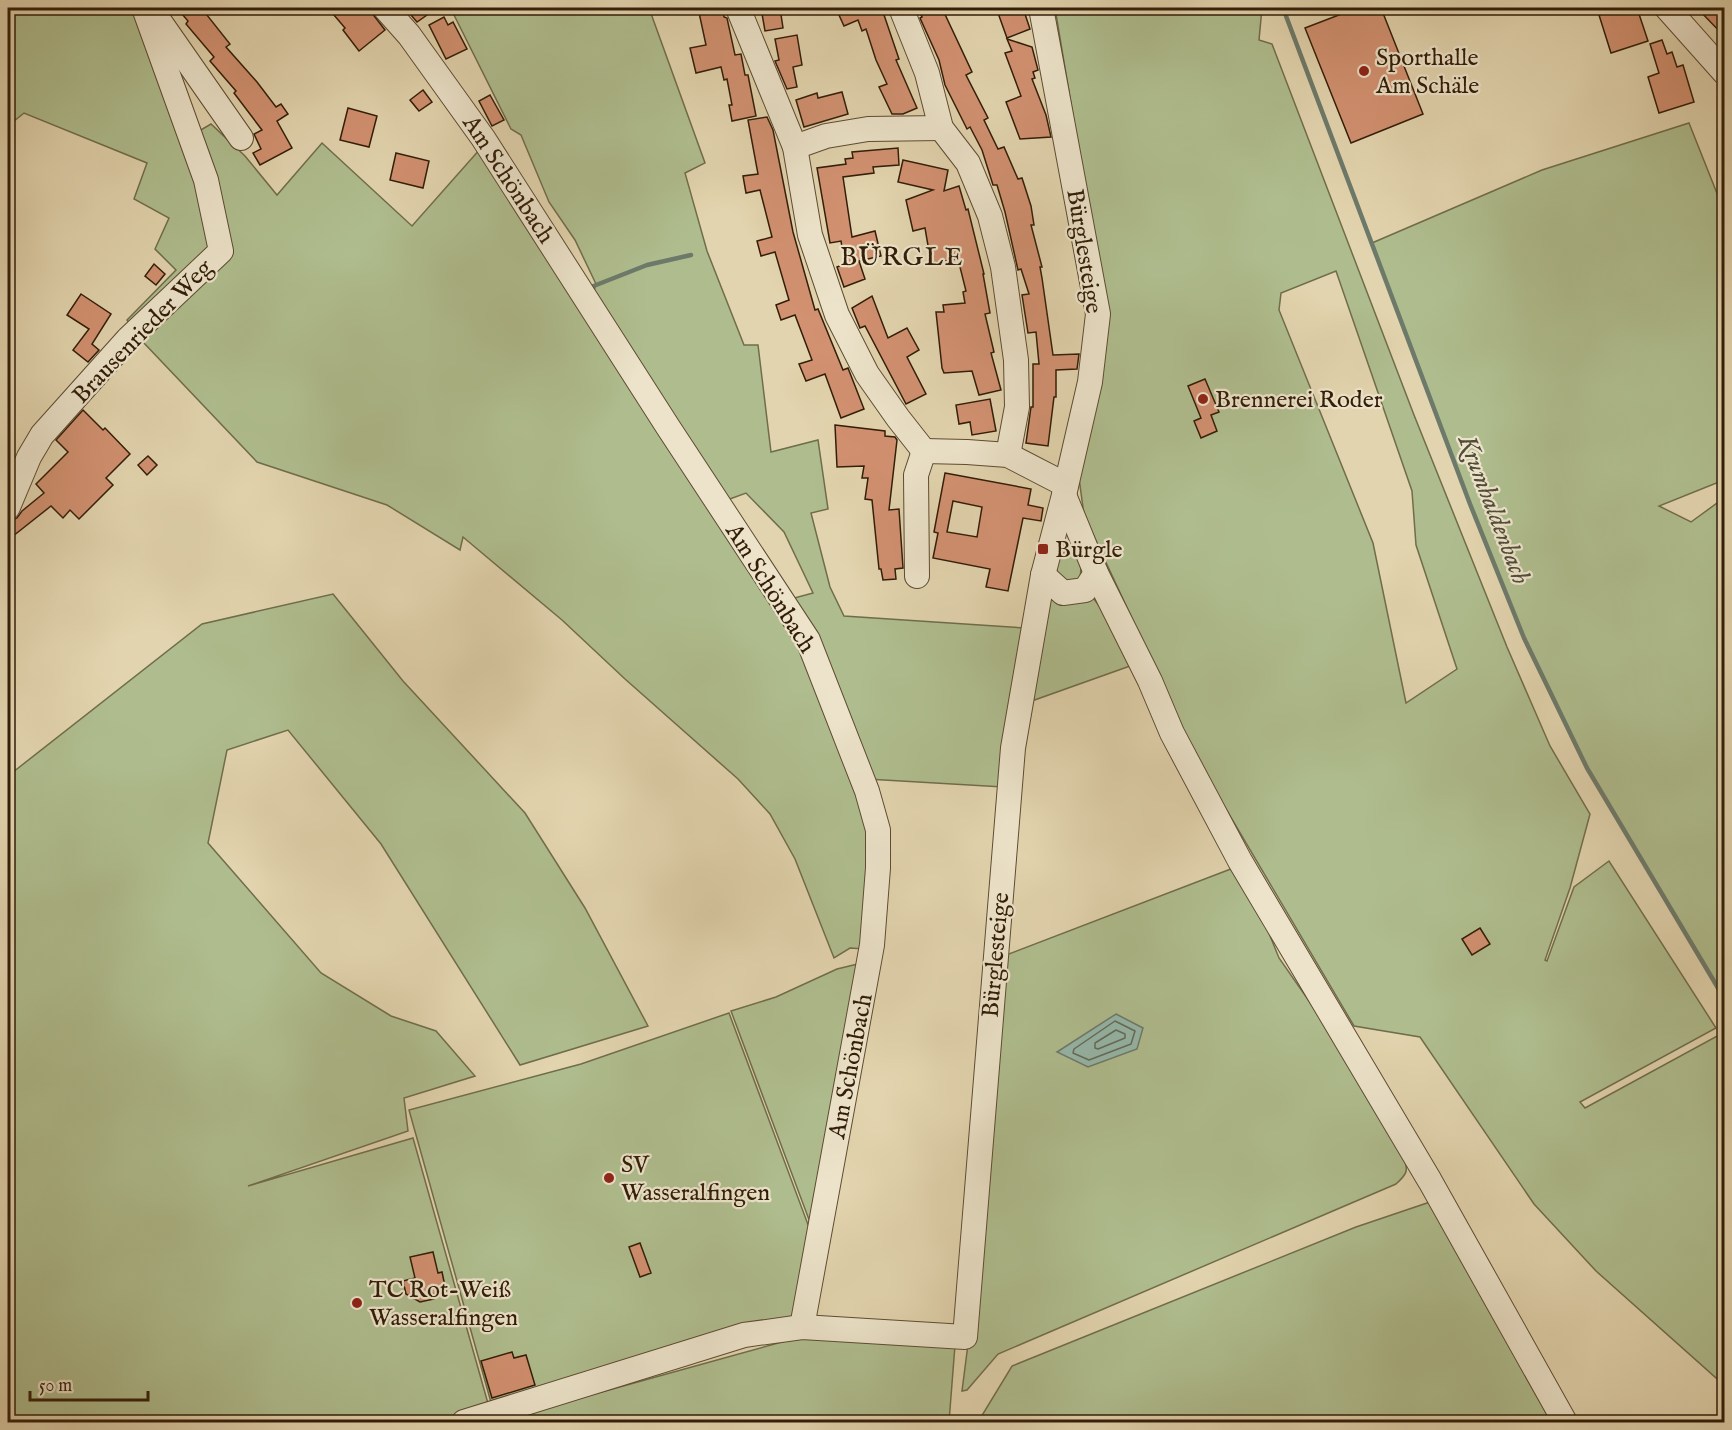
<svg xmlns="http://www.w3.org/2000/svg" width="1732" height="1430" font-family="'IM FELL English',serif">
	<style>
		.green { fill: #afbd8e; stroke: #706d4b; stroke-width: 1.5; fill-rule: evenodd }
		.water { fill: #95b8ab; stroke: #6d7a6a; stroke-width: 1.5 }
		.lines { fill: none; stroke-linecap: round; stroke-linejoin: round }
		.shore { stroke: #646a5a; stroke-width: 1.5 }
		.stream { stroke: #6d7a6a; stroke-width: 4.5 }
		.building { fill: #d29171; stroke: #321d08; stroke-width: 1.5; fill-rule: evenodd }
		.minor-casing { stroke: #5e4b32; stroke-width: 26 }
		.minor { stroke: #ece3ca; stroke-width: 24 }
		.poi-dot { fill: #8f2418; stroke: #ece3ca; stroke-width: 2 }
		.labels { text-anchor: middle; stroke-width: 4.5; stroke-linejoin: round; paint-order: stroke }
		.poi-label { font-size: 24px; fill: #321d08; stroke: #ece3ca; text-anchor: start }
		.street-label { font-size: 24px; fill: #321d08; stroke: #ece3ca }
		.neighbourhood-label { font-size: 26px; letter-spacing: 1.5px; fill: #321d08; stroke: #ece3ca }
		.water-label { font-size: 26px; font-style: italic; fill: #504c39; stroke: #ece3ca }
	</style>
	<rect width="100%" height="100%" fill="#e2d4ae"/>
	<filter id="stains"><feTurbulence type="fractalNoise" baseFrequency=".00333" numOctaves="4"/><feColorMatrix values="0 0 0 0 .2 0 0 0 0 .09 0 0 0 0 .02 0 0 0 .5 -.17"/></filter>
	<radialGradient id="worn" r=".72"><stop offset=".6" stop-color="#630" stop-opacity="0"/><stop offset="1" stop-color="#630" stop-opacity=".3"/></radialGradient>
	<g class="green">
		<path d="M8 8H137L184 140 211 124 245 156 277 195 322 143 412 226 481 148 795 632 869 818 865 949 850 948 834 958 795 859 770 814 738 779 625 679 562 620 463 537 460 550 387 505 257 462 143 342 127 320 176 270 155 249 169 218 134 199 147 163 24 113 8 126Z"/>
		<path d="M441 8H649L705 163 685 173 707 251 744 345H758L771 452 818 440 828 509 811 513 830 587 844 616 1025 628 1003 787 867 779 787 600 813 593 784 532 746 493 727 500 594 291 596 284 575 240 549 202 521 135 511 129 453 13Z"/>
		<path d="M1055 8H1262L1259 40 1272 44 1414 415 1507 647 1550 746 1590 814 1570 888 1545 960 1547 961 1574 887 1609 861 1716 1028 1580 1102 1585 1108 1719 1035 1724 1045V1385L1596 1271 1534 1204 1420 1037 1354 1026 1200 765 1084 515 1079 478 1105 307ZM1336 271 1412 491 1416 545 1457 669 1406 703 1373 543 1279 310 1281 293Z"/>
		<path d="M1689 123 1724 211V480L1659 506 1691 522 1724 498V998L1587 768 1524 638 1470 504 1372 243 1542 170Z"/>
		<path d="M1068 550C1081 555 1082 566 1080 578L1072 584 1057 576C1056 564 1056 557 1068 550Z"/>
		<path d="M333 594 403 681 525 813 585 908 648 1026 520 1065 381 844 288 730 227 750 208 843 321 973 391 1016 436 1031 475 1076 404 1098 408 1131 248 1186 413 1138 491 1414 464 1422H8V776L202 624Z"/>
		<path d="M1090 594 1111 621 1130 666 1026 703 1044 598Z"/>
		<path d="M1236 867 1262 916 1279 958 1332 1034 1404 1159C1409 1171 1406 1175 1396 1184L998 1354 967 1390 962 1391 972 1313 1001 957Z"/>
		<path d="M866 962 814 1233 731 1011 776 997 837 969Z"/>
		<path d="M729 1013 816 1246 802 1327 494 1413 409 1110 581 1064Z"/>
		<path d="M1433 1201 1559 1422H978L1012 1366 1356 1227Z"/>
		<path d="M811 1334 955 1345 949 1422H493Z"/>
	</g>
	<path class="water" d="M1116 1014 1143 1028 1137 1049 1088 1067 1057 1052Z"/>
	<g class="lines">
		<g class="shore">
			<path d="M1115 1021 1135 1031 1131 1044 1089 1060 1073 1053 1074 1049Z"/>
			<path d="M1116 1030 1125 1034V1038L1098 1049 1095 1048V1043Z"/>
		</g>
		<g class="stream">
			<path d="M1283 8 1470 504 1524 638 1587 768 1724 998"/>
			<path d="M589 285 591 287 647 265 691 255"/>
		</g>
	</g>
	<g class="building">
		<path d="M177 8H194L199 14 203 10 230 44 226 47 257 82 276 107 281 104 288 114 277 121 292 148 260 165 253 153 261 149 254 134 262 130 234 93 236 91 210 61 214 57 186 24 188 21Z"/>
		<path d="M328 8H368L385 30 359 51 343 30 345 28Z"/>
		<path d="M405 8H437L417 22Z"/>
		<path d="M698 8H722L724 17 727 18 735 55 741 54 745 75H748L756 116 732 121 729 105H732L727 79 724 80 721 67 696 73 690 48 706 45Z"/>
		<path d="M761 8H780L783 28 765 31Z"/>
		<path d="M853 8H885L882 9 899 59 896 60 917 108 903 114H892L879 87 887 84 876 60 866 29 862 31 858 20 844 26 839 15Z"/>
		<path d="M918 8H942L972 72 966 75 988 118 984 120 998 149 1004 147 1018 179 1022 178 1031 206 1034 225H1031L1042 267H1040L1042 278 1053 355 1079 354 1077 369 1056 370V397H1054L1048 446 1026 443 1031 407H1033V364H1039L1036 332 1028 333 1022 295 1029 294 1021 269 1018 270 1005 212 997 185H993L982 150 970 127 967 129 945 85 939 60 920 18 922 17Z"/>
		<path d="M1012 8H1023L1030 29 1007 38 998 13Z"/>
		<path d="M1357 8H1381L1423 114 1351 143 1305 28Z"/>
		<path d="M1621 8H1637L1648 41 1611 53 1599 15Z"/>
		<path d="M1697 8H1725V37Z"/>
		<path d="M444 17 448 25 453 22 467 49 446 59 429 25Z"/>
		<path d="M797 35 802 65 793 67 797 87 787 89 775 61 779 60 775 39Z"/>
		<path d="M1007 39 1032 47 1038 70 1033 72 1035 78 1032 79 1046 115 1051 137 1020 139 1006 102 1021 96 1005 53 1012 51Z"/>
		<path d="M1662 40 1667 54 1672 52 1677 67 1683 65 1694 102 1659 113 1648 77 1659 73 1650 44Z"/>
		<path d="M423 90 432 102 419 111 410 100Z"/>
		<path d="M842 92 848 114 804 127 796 100 817 93 818 98Z"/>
		<path d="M490 95 504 120 492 126 479 101Z"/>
		<path d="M348 108 377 116 369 147 340 140Z"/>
		<path d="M767 117 773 130 793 232 815 310 818 309 843 370 848 368 864 409 841 418 825 374 806 381 799 364 812 360 795 315 781 320 776 305 789 300 775 252 761 256 757 241 772 237 760 190 746 193 743 176 758 174 748 120Z"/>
		<path d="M898 148 899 165 873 167 874 173 843 177 852 237 875 231 881 256 859 261 865 279 844 287 837 267 845 264 841 241 830 243 817 168 846 164 845 159 853 158 852 152Z"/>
		<path d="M396 153 429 161 423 188 390 180Z"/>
		<path d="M903 160 948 170 944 191 959 186 966 210 968 209 984 274H983L990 313 985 314 994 352 991 353 1001 390 979 395 972 371 944 373 942 368 936 312H944L943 305 965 303 963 292 966 291 958 259 931 263 925 228 913 231 906 200 933 190 898 182Z"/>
		<path d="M154 264 165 274 156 285 145 276Z"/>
		<path d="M81 294 111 314 92 344 99 350 88 362 73 350 89 329 67 315Z"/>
		<path d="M872 296 888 338 907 328 919 350 907 357 926 394 906 404 865 326 860 328 852 308Z"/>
		<path d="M1205 379 1219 412 1211 415 1217 431 1201 438 1194 421 1201 418 1188 386Z"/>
		<path d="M990 399 996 431 972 435 970 422 959 424 956 405Z"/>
		<path d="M83 410 103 430 105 428 130 454 106 478 113 485 79 519 70 510 63 518 51 506 8 540V522L17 518 22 511 44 493 36 484 68 452 56 440Z"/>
		<path d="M835 425 885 431V436L895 437 897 440 889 510 899 509 903 568 895 569 896 579 883 580 881 569H879L872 500 865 499 868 478H862L864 466 837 467Z"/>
		<path d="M148 456 157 465 147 475 138 465Z"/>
		<path d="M945 473 1031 489 1028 505 1043 508 1041 521 1023 518 1008 591 986 587 990 569 933 558 938 533 934 532ZM953 501 982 507 977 537 947 532Z"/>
		<path d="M1480 928 1490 944 1472 955 1462 939Z"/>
		<path d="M640 1243 651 1273 640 1277 629 1247Z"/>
		<path d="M433 1252 438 1273 442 1272 446 1291 433 1294 434 1299 420 1302 406 1294 403 1281 415 1278 410 1257Z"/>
		<path d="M512 1352 514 1358 526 1355 535 1385 492 1398 481 1361Z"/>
	</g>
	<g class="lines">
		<g class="minor-casing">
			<g id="minor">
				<path d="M385 8 409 35 483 138 668 427 808 640 867 791 878 830V868L872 945 802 1327"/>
				<path d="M738 8 795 147 810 235 837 315 867 374 898 418 924 451"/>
				<path d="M901 8 927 73 941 128 968 163 990 216 1003 267 1016 360 1017 407 1008 455"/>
				<path d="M1667 8 1724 72"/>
				<path d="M158 19 241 138"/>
				<path d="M795 147 826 136 868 129 941 128"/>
				<path d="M924 451 967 452 1008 455 1066 485"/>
				<path d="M1064 495 1096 573 1150 681 1172 733 1240 861 1430 1181 1565 1422"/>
				<path d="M8 507 29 457 42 435 128 339 221 251 206 180 144 8"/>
				<path d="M1043 575 1063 593 1085 590 1096 573"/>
				<path d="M917 576 916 475 924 451"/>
				<path d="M464 1422 744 1335 802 1327 965 1337 1013 748 1043 575 1064 495 1090 382 1098 314 1041 8"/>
			</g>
		</g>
		<use href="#minor" class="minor"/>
	</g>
	<g class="poi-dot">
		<circle cx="1364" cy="71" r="6"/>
		<circle cx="1203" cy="399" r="6"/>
		<rect x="1037" y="543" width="12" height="12" rx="3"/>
		<circle cx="609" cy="1178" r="6"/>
		<circle cx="357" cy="1303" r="6"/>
	</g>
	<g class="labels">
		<g class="poi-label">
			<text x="1376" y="65">Sporthalle<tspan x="1376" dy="28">Am Schäle</tspan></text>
			<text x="1215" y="407">Brennerei Roder</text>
			<text x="1055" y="557">Bürgle</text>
			<text x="621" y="1172">SV<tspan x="621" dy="28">Wasseralfingen</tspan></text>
			<text x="369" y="1297">TC Rot-Weiß<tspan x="369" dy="28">Wasseralfingen</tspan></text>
		</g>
		<g class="street-label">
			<text transform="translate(509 179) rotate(57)" y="8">Am Schönbach</text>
			<text transform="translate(1085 251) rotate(81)" y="8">Bürglesteige</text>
			<text transform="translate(142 331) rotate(-46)" y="8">Brausenrieder Weg</text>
			<text transform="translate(771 588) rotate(58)" y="8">Am Schönbach</text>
			<text transform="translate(995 955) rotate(-85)" y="8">Bürglesteige</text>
			<text transform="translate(850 1066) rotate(-79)" y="8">Am Schönbach</text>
		</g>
		<g class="neighbourhood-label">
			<text x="902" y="265">BÜRGLE</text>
		</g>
		<g class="water-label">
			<text transform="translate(1495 509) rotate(69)" y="9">Krumhaldenbach</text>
		</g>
	</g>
	<rect width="1732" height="1430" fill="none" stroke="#e2d4ae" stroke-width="30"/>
	<rect x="9" y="9" width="1714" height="1412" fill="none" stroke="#321d08" stroke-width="3"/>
	<rect x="15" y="15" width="1702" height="1400" fill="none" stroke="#321d08" stroke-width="1.5"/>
	<path d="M30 1391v9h118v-9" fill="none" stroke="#321d08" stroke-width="3"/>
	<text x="39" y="1391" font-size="18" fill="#321d08" stroke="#ece3ca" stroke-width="4.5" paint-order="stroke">50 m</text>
	<rect width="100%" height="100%" filter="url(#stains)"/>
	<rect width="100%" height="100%" fill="url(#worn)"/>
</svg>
